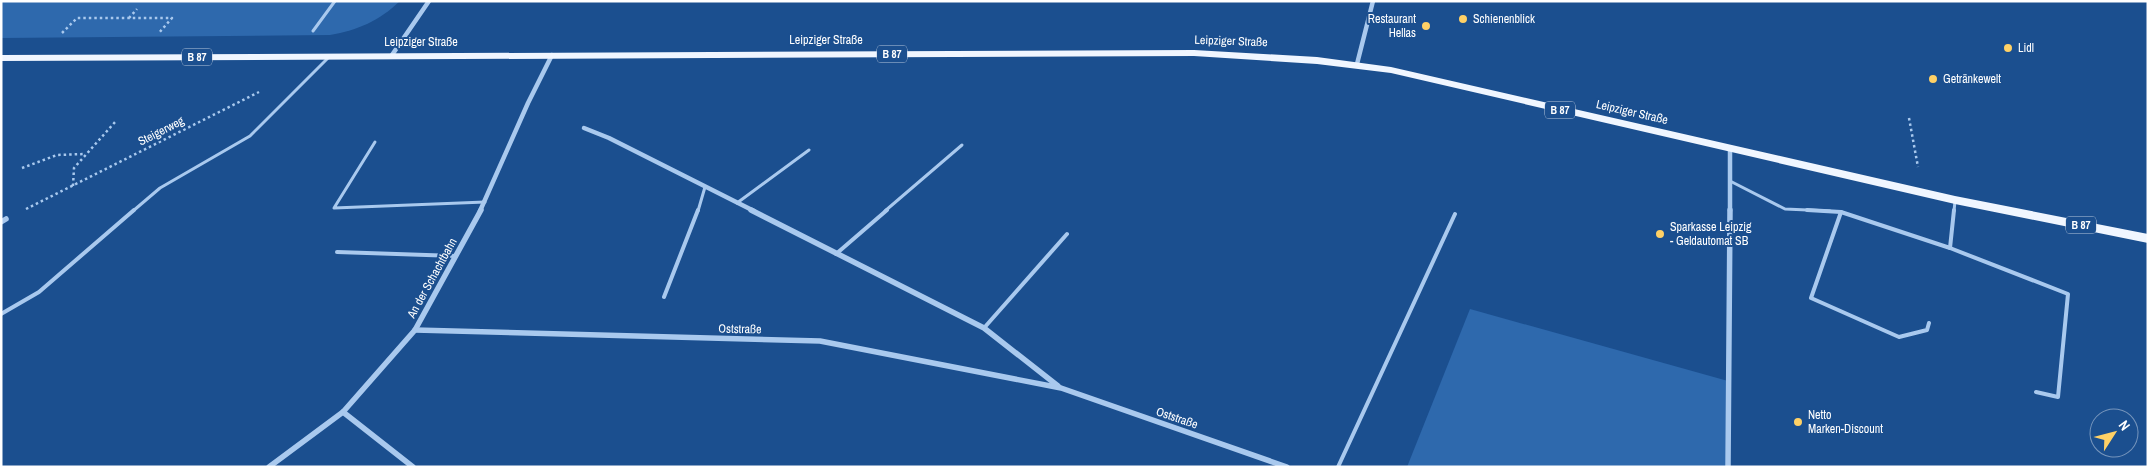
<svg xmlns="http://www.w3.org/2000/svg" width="2149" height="468" font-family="'Archivo Narrow',sans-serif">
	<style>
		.green { fill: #2e69ad }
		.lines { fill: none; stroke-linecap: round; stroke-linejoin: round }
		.path { stroke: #a9c9ee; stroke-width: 2.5; stroke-dasharray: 2.5 3; stroke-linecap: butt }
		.service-far1 { stroke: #a9c9ee; stroke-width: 3 }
		.service { stroke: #a9c9ee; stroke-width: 4 }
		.minor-far1 { stroke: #a9c9ee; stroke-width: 4.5 }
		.minor { stroke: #a9c9ee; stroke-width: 5.5 }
		.primary { fill: #f0f6ff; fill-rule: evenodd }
		.poi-dot { fill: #ffd166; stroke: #1b4f8f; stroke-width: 2 }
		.labels { text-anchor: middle; stroke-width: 4; stroke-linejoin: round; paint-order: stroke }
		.shield { fill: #1b4f8f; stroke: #bbcadd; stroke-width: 1 }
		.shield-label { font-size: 11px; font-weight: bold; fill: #fff }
		.poi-label { font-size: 12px; fill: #fff; stroke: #1b4f8f; text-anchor: start }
		.street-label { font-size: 12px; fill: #fff; stroke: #1b4f8f }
	</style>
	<rect width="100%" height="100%" fill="#1b4f8f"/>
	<g class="green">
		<path d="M1 1H400C379 21 358 30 330 35L1 38Z"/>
		<path d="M1470 309 1728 381V467H1407Z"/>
	</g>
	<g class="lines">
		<g class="path">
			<path d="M129 18 137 9"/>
			<path d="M62 33 77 18H172L158 34"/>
			<path d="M1909 118 1918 167"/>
			<path d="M22 168 57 155 85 154"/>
			<path d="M73 186 74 168 116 121"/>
			<path d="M26 209 259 92"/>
		</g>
		<g class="service-far1">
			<path d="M313 31 335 1"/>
			<path d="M375 142 334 208 485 202"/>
			<path d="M1730 181 1785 209 1830 211"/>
			<path d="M737 203 809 150"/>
			<path d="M133 211 160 188 250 136 329 57"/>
			<path d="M698 211 705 187"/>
			<path d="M885 211 962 145"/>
			<path d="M1954 211 1955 201"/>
		</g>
		<g class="service">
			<path d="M1807 210 1841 212 1950 248 1954 210"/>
			<path d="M1841 212 1811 298 1899 337 1927 330 1929 323"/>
			<path d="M1950 248 2068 294 2058 397 2036 392"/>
			<path d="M337 252 456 256"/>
			<path d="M836 254 887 210"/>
			<path d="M664 297 698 210"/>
			<path d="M1 314 39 292 134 210"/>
			<path d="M984 328 1067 234"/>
			<path d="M1338 467 1455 214"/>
		</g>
		<g class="minor-far1">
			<path d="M392 55 429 1"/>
			<path d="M1357 64 1373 1"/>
			<path d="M584 128 609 138 754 211"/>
			<path d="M480 211 528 103 552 55"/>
			<path d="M1730 211V149"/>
		</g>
		<g class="minor">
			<path d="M751 210 984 328 1058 386"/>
			<path d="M1 222 6 219"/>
			<path d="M415 330 820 341 1061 388 1287 467"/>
			<path d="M343 412 413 467"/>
			<path d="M269 467 343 412 415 330 481 210"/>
			<path d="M1728 467 1730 210"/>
		</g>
		<path class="primary" d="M1194 50 1317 57 1391 67 1955 196 2148 234V243L1955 204 1391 73 1317 64 1194 56 1 61V55Z"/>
	</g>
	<g class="poi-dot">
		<circle cx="1463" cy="19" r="5"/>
		<circle cx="1426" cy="26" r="5"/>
		<circle cx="2008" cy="48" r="5"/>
		<circle cx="1933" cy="79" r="5"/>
		<circle cx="1660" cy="234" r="5"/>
		<circle cx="1798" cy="422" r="5"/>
	</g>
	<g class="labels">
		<g class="shield">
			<rect x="877" y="45.5" width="30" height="17" rx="4"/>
			<rect x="182" y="48.5" width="30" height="17" rx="4"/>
			<rect x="1545" y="101.5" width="30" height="17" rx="4"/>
			<rect x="2066" y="216.5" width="30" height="17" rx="4"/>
		</g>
		<g class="shield-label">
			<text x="892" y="58">B 87</text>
			<text x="197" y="61">B 87</text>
			<text x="1560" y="114">B 87</text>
			<text x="2081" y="229">B 87</text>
		</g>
		<g class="poi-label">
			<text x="1416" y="23" text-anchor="end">Restaurant<tspan x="1416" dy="14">Hellas</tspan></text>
			<text x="1473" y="23">Schienenblick</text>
			<text x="2018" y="52">Lidl</text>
			<text x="1943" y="83">Getränkewelt</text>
			<text x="1670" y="231">Sparkasse Leipzig<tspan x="1670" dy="14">- Geldautomat SB</tspan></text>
			<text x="1808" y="419">Netto<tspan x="1808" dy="14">Marken-Discount</tspan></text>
		</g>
		<g class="street-label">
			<text x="826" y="44">Leipziger Straße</text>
			<text transform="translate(1231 41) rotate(2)" y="4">Leipziger Straße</text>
			<text x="421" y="46">Leipziger Straße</text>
			<text transform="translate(1632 112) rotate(13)" y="4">Leipziger Straße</text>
			<text transform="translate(161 131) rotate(-27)" y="4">Steigerweg</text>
			<text transform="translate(432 278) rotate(-61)" y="4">An der Schachtbahn</text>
			<text transform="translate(740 329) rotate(1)" y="4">Oststraße</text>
			<text transform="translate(1177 418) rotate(19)" y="4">Oststraße</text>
		</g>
	</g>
	<rect width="2149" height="468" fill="none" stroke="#ffffff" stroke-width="5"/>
	<g transform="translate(2114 433) rotate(54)"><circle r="24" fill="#1b4f8f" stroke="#7695bc"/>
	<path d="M0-4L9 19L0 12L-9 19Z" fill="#ffd166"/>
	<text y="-8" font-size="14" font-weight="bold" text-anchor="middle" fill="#ffffff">N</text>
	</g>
</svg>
